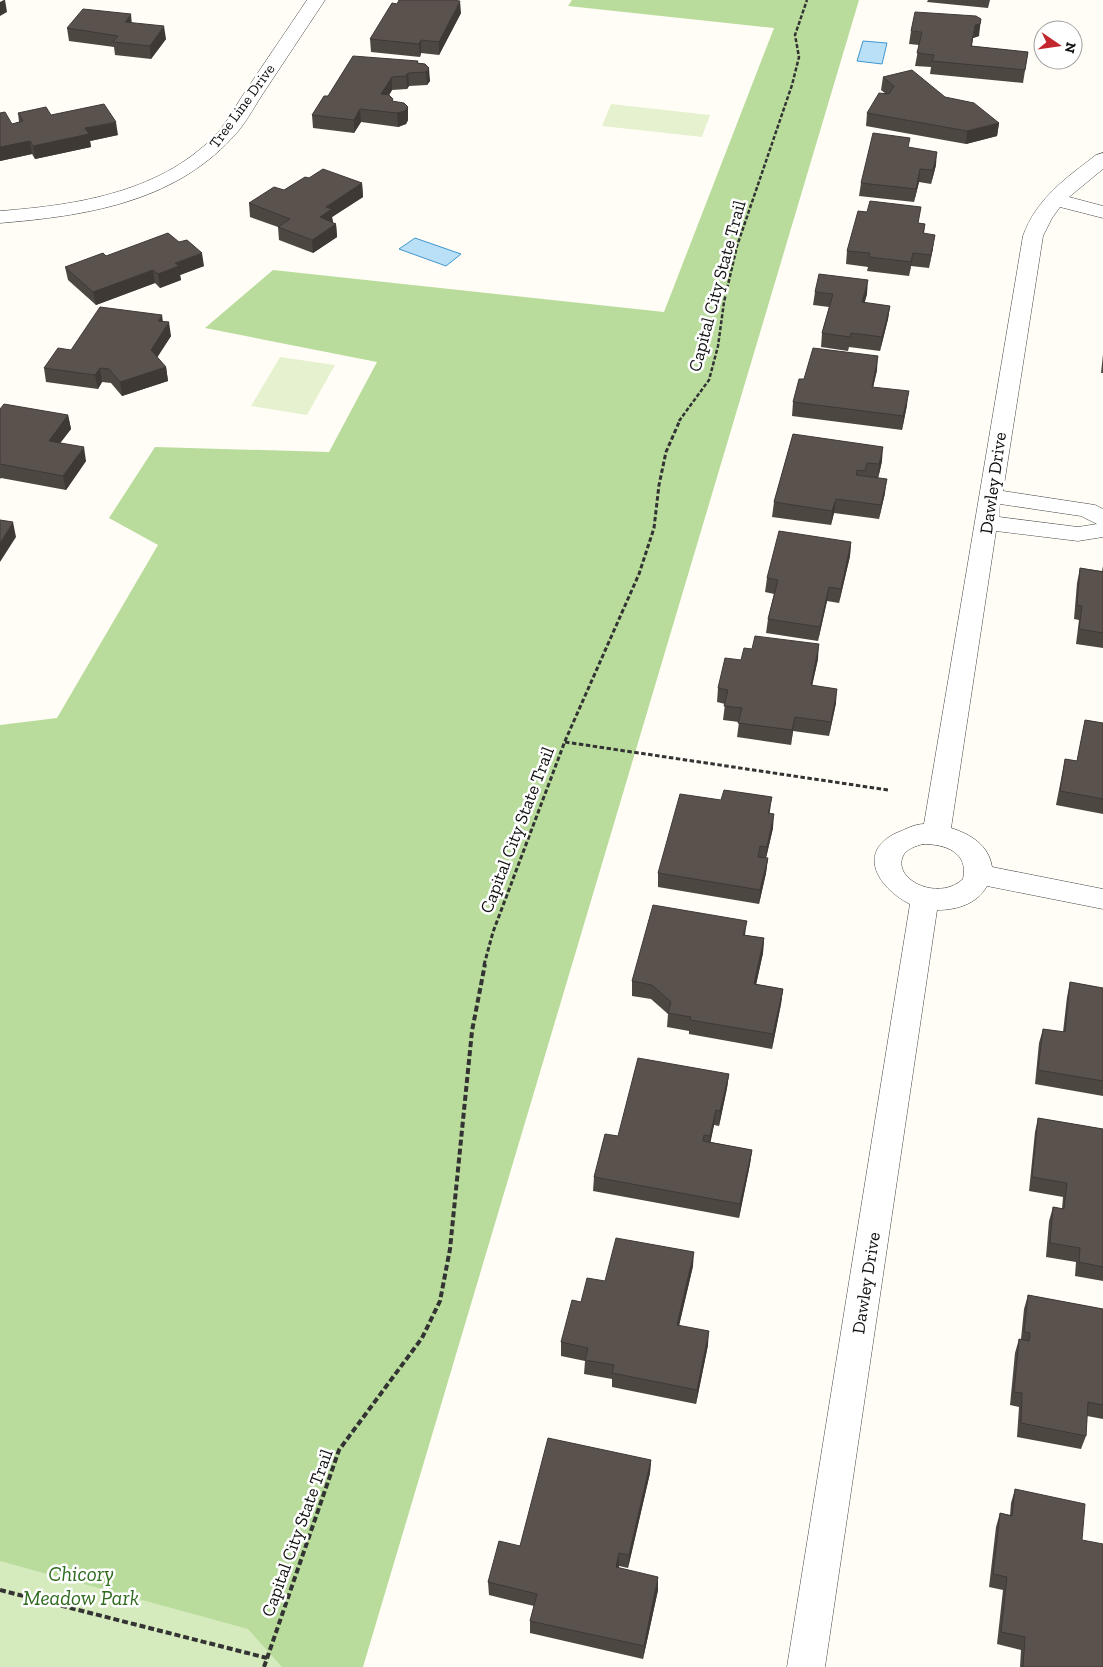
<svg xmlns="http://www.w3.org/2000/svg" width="1103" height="1667" font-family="'Zilla Slab',serif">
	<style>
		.green { fill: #d5ebbd }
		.forest { fill: #b9dc9c }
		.pitch { fill: #e6f2cf }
		.water { fill: #b9e0f7; stroke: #3f96cf }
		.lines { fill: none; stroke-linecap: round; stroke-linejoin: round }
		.street-casing { stroke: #444; stroke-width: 1 }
		.path-far2 { stroke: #333; stroke-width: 2.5; stroke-dasharray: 4 2; stroke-linecap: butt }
		.path-far1 { stroke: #333; stroke-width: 3; stroke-dasharray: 4.5 2.5; stroke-linecap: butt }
		.path { stroke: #333; stroke-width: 4; stroke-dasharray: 6 3; stroke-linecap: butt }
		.street { fill: #fff; fill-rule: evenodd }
		.wall { fill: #4d4742 }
		.shaded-wall { fill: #3f3936 }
		.building { fill: #5a524d; stroke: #3f3936 }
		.labels { text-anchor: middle; stroke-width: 5; stroke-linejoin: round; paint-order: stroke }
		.far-street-label { font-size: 15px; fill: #111; stroke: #fff }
		.street-label { font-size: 18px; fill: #111; stroke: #fff }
		.near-park-label { font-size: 21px; font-style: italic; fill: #2f6b1f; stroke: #fff }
	</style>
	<rect width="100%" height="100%" fill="#fffdf5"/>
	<path class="green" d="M0 1486 363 1667H0Z"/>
	<path class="forest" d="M572 0H859L363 1667H282L248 1629 0 1561V725L57 718 158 545 109 518 155 447 329 452 377 362 205 328 273 270 664 312 774 28 568 6Z"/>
	<g class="pitch">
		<path d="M611 104 710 115 702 137 602 126Z"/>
		<path d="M280 357 335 365 307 415 251 406Z"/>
	</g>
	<g class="water">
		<path d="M863 41 887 43 882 64 857 61Z"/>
		<path d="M415 238 461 254 446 266 399 249Z"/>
	</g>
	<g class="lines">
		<g class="street-casing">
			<g id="street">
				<path d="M307 0H325C304 32 283 63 262 95 253 109 244 126 232 138 172 203 84 216 0 223V211C78 205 165 192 220 130 230 117 238 102 247 89 267 59 287 30 307 0Z"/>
				<path d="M1103 153V169L1069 197 1103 206V218L1060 207 1052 218 1043 236 1003 491 1095 505 1103 509V537L1078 541 996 531 951 828C970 834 989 845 992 867L1103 889V909L987 886C977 904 957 910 937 910L825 1667H787L910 904C876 887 855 849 901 831 908 828 916 824 924 824L1023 236C1036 199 1066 178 1096 155ZM1000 504 1081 516 1097 524 1078 527 999 517ZM923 844C945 844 969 852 963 879 939 902 892 880 903 856 906 849 916 846 923 844Z"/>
			</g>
		</g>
		<path class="path-far2" d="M679 421 709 380 718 346 724 302 737 246 792 85 799 57 795 35 807 0"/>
		<g class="path-far1">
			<path d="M565 742 888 790"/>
			<path d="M484 965 493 932 565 741 639 574 654 528 659 485 666 452 680 420"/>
		</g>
		<g class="path">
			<path d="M0 1590 267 1658"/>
			<path d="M264 1667 339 1450 422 1338 440 1301 450 1249 472 1031 485 964"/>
		</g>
		<use href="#street" class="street"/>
	</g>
	<g class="wall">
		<path d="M928 0H990L988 8 927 2Z"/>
		<path d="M461 13 439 55 421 53 420 57 371 52 370 39Z"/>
		<path d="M132 23 166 39 151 59 115 55 114 47 69 41 67 28Z"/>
		<path d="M911 31 979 36 973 38 972 46 1028 52 1023 83 930 74 931 67 915 66 919 45 909 44Z"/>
		<path d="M418 61V63L425 64 430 81 427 85 409 86 407 89 392 90 389 95 393 102 408 120 406 124 398 127 361 122 354 133 313 128 312 115 328 96Z"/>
		<path d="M883 77 945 97 999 123 997 136 966 144 866 126 867 113 886 94 881 90Z"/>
		<path d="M0 113 12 124 19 122 18 113 51 115 118 135 90 141 91 147 35 159 32 154 0 161Z"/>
		<path d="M909 148 936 165 931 184 919 182 914 202 859 196 861 183Z"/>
		<path d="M309 178 362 183 363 197 332 217 333 223 336 224 337 237 313 253 279 240 278 227 250 217 249 203 284 190Z"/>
		<path d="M919 223 925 224 924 234 933 248 929 268 911 266 909 276 867 271 868 267 846 264 847 251Z"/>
		<path d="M106 256 204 266 180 275 181 280 160 288 155 283 96 305 68 280 65 267Z"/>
		<path d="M815 292 867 294 864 303 890 306 888 319 880 351 849 347 848 351 821 347 822 333 829 307 813 305Z"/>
		<path d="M163 321 171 336 157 357 166 367 168 381 122 396 111 383 102 382 98 389 46 382 44 368 71 350Z"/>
		<path d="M1103 354V373H1101Z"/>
		<path d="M877 370 873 387 907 405 902 430 792 416 793 402 804 379Z"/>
		<path d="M0 409 68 415 71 429 60 443 86 461 66 490 1 478 0 479Z"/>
		<path d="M793 434 882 461 878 478 885 493 879 519 834 513 831 525 772 517 774 502Z"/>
		<path d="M851 542 850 556 839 603 827 601 818 641 766 633 768 619 774 594 765 592 767 578Z"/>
		<path d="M1103 566V648L1076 644 1079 620 1074 619 1077 583 1080 568 1102 571Z"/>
		<path d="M818 659 812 685 836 703 829 736 793 731 791 745 737 737 739 722 723 720 725 704 717 702 718 688 741 660Z"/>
		<path d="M1085 720 1103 723V814L1056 805 1065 759 1077 761Z"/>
		<path d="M721 800 770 813 773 828 766 858H768L766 873 759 904 658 887V873Z"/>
		<path d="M745 935 764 938 763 953 756 984 783 989 781 1004 772 1049 689 1034V1031L667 1027 668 1014 651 999 632 996V981Z"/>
		<path d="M1070 982 1103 988V1096L1035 1084 1039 1043 1043 1029 1063 1032 1067 997Z"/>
		<path d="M729 1074 727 1088 719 1126 714 1125 710 1142 752 1150 750 1164 739 1218 593 1191 594 1177 618 1136Z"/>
		<path d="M1038 1118 1103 1129V1281L1075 1276 1076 1262 1046 1257 1049 1221 1053 1207 1062 1209 1063 1197 1029 1191 1035 1132Z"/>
		<path d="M693 1266 679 1325 708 1345 696 1404 612 1387V1379L584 1374 585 1361 561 1356V1342L581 1302 605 1281Z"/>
		<path d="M1028 1295 1103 1309V1419L1087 1416 1086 1436 1081 1449 1017 1437 1019 1407 1010 1405 1015 1353 1019 1339H1021L1024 1309Z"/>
		<path d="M651 1460 650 1473 628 1568 619 1566 618 1568 658 1590 643 1659 530 1633V1621L534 1606 489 1595 488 1582 520 1546Z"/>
		<path d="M1015 1489 1082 1540 1103 1667H1020L1021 1650 997 1644 1003 1590 989 1587 996 1527 1000 1513 1010 1515 1011 1503Z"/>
	</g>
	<g class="shaded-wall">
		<path d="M4 0H5L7 12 0 16V2Z"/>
		<path d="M460 1 461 13 439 55V42Z"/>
		<path d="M131 14 132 26 125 22Z"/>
		<path d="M981 19 979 36 973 38 969 59 975 25Z"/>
		<path d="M164 26 166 39 151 59 150 46Z"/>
		<path d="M421 40V53L420 57 419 44Z"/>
		<path d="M429 68 430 81 427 85 426 72Z"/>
		<path d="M408 73 409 86 407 89 406 76Z"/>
		<path d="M392 77V90L382 107 381 94Z"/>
		<path d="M408 107V120L406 124 398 127 397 113Z"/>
		<path d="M360 109 361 122 354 133V120Z"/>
		<path d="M116 122 118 135 90 141 91 147 35 159 33 146 85 128Z"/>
		<path d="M999 123 997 136 966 144 967 131Z"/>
		<path d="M30 141 32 154 0 161V147Z"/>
		<path d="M937 152 936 165 931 184 933 170Z"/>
		<path d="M920 169 919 182 914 202 916 189Z"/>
		<path d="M362 183 363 197 332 217 333 223 320 217 326 207Z"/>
		<path d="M336 224 337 237 313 253 312 240Z"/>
		<path d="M935 235 933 248 929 268 931 255Z"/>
		<path d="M202 253 204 266 180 275 181 280 160 288 158 274 175 263Z"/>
		<path d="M913 253 911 266 909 276 911 262Z"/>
		<path d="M153 270 155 283 96 305 93 292Z"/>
		<path d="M868 280 867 294 861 316 862 302Z"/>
		<path d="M890 306 888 319 880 351 882 337Z"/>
		<path d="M162 315 164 329 158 321Z"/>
		<path d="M169 322 171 336 153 364 151 350Z"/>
		<path d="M878 356 877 370 870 401 872 387Z"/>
		<path d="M166 367 168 381 122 396 120 382Z"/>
		<path d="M100 368 102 382 98 389 95 375Z"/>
		<path d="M909 391 907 405 902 430 903 416Z"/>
		<path d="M68 415 71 429 51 455 49 441Z"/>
		<path d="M84 447 86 461 66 490 63 476Z"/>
		<path d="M883 447 882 461 878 479 879 464Z"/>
		<path d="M887 479 885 493 879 519 881 505Z"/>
		<path d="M836 499 834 513 831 525 832 511Z"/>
		<path d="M13 522 16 537 0 562V543Z"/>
		<path d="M851 542 850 556 839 603 841 589Z"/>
		<path d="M829 587 827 601 818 641 820 627Z"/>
		<path d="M819 644 818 659 809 700 811 685Z"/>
		<path d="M837 689 836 703 829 736 831 722Z"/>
		<path d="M795 717 791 745 792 730Z"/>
		<path d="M772 797 770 811 767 827 768 813Z"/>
		<path d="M774 814 773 828 765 862 767 847Z"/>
		<path d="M768 858 766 873 759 904 760 890Z"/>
		<path d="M747 921 745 935H743Z"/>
		<path d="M764 938 763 953 753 999 754 984Z"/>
		<path d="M783 989 781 1004 772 1049 773 1034Z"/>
		<path d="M729 1074 727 1088 719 1126 720 1111Z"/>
		<path d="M716 1110 714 1125 709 1150 710 1136Z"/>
		<path d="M752 1150 750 1164 739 1218 740 1204Z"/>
		<path d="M694 1252 693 1266 676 1339 677 1325Z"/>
		<path d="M709 1331 708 1345 696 1404 697 1390Z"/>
		<path d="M651 1460 650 1473 628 1568 629 1555Z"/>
		<path d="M619 1553V1566L615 1580 616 1567Z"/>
		<path d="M658 1577V1590L643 1659 644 1646Z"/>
	</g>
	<g class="building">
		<path d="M399 0H452L460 1 439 42 421 40 419 44 370 39 392 3 397 4Z"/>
		<path d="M83 9 131 14 125 22 164 26 150 46 113 42 118 36 67 28Z"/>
		<path d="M915 12 976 16 981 19 980 24 975 25 971 46 1028 52 1025 70 932 61 934 55 917 53 922 32 911 31Z"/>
		<path d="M353 56 418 61 417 63 425 64 429 68 426 72 408 73 406 76 392 77 381 94 389 95 393 99 392 101 404 103 408 107 405 111 397 113 360 109 354 120 312 115 324 96H328Z"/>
		<path d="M912 70 945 97 974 103 999 123 967 131 867 113 879 93 889 94 894 86 883 77Z"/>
		<path d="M104 104 116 122 85 128 89 134 33 146 30 141 0 147V113L5 112 12 124 23 121 18 113 46 107 51 115Z"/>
		<path d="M873 133 910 138 908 147 937 152 933 170 920 169 916 189 861 183Z"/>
		<path d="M323 169 362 183 326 207 332 209 320 217 336 224 312 240 278 227 290 219 249 203 274 187 284 190 305 177 309 178Z"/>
		<path d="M870 201 921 207 918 223 925 224 923 233 935 235 931 255 913 253 911 262 869 257 870 253 847 251 858 211 867 212Z"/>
		<path d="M168 233 179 242 187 240 202 253 175 263 179 266 158 274 153 270 93 292 65 267 103 253 106 256Z"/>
		<path d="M819 274 868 280 862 302 890 306 882 337 851 333 850 337 822 333 833 294 815 292Z"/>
		<path d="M100 307 162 315 158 321 169 322 151 350 166 367 120 382 109 369 100 368 95 375 44 368 58 348 71 350Z"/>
		<path d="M813 348 878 356 872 387 909 391 903 416 793 402 799 379H804Z"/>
		<path d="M4 404 68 415 49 441 84 447 63 476 0 464V409Z"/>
		<path d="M793 434 883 447 879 464 867 463 865 471 857 470 856 475 887 479 881 505 836 499 832 511 774 502Z"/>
		<path d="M0 520 13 522 0 543Z"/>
		<path d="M779 531 851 542 841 589 829 587 820 627 768 619 778 580 767 578Z"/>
		<path d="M1080 568 1103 572V633L1079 629 1082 606 1077 605Z"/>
		<path d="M755 636 819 644 811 685 837 689 831 722 795 717 792 730 738 723 742 708 724 706 728 690 718 688 725 658 741 660 744 648 752 649Z"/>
		<path d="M1085 720 1103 723V799L1060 791 1065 759 1077 761Z"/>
		<path d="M724 790 772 797 768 813 774 814 767 847 760 846 758 857 768 858 760 890 658 873 680 794 721 800Z"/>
		<path d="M653 905 747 921 743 935 764 938 754 984 783 989 773 1034 690 1020 691 1017 668 1013 671 1002 652 985 632 981Z"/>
		<path d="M1070 982 1103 988V1081L1038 1070 1043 1029 1065 1032Z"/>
		<path d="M638 1058 729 1074 720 1111 716 1110 710 1136 704 1135 703 1141 752 1150 740 1204 594 1177 605 1134 618 1136Z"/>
		<path d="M1038 1118 1103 1129V1267L1079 1262 1080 1248 1050 1243 1053 1207 1064 1209 1067 1183 1032 1177Z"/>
		<path d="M616 1238 694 1252 677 1325 709 1331 697 1390 612 1373 614 1365 585 1360 588 1348 561 1342 572 1300 581 1302 587 1278 605 1281Z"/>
		<path d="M1028 1295 1103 1309V1405L1088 1402 1086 1436 1021 1423 1022 1393 1014 1392 1019 1339 1029 1341 1030 1333 1024 1332Z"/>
		<path d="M548 1438 651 1460 629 1555 619 1553 616 1567 658 1577 644 1646 530 1621 537 1594 488 1582 499 1541 520 1546Z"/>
		<path d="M1015 1489 1085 1504 1082 1540 1103 1544V1667H1023L1025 1637 1001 1632 1007 1577 993 1574 1000 1513 1012 1516Z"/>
	</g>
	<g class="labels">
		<g class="far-street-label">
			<text transform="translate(242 106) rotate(-54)" y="5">Tree Line Drive</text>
		</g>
		<g class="street-label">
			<text transform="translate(717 286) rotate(-75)" y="6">Capital City State Trail</text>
			<text transform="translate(993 483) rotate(-82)" y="6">Dawley Drive</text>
			<text transform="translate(517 830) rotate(-69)" y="6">Capital City State Trail</text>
			<text transform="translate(866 1283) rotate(-81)" y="6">Dawley Drive</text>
			<text transform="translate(297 1533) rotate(-70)" y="6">Capital City State Trail</text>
		</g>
		<g class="near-park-label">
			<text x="81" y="1581">Chicory<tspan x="81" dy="24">Meadow Park</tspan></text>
		</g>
	</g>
	<g transform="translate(1058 45) rotate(103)"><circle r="24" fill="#ffffff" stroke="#a0a0a0"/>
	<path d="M0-4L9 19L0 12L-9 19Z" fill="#c4262e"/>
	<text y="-8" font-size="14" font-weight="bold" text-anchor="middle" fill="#111111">N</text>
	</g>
</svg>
